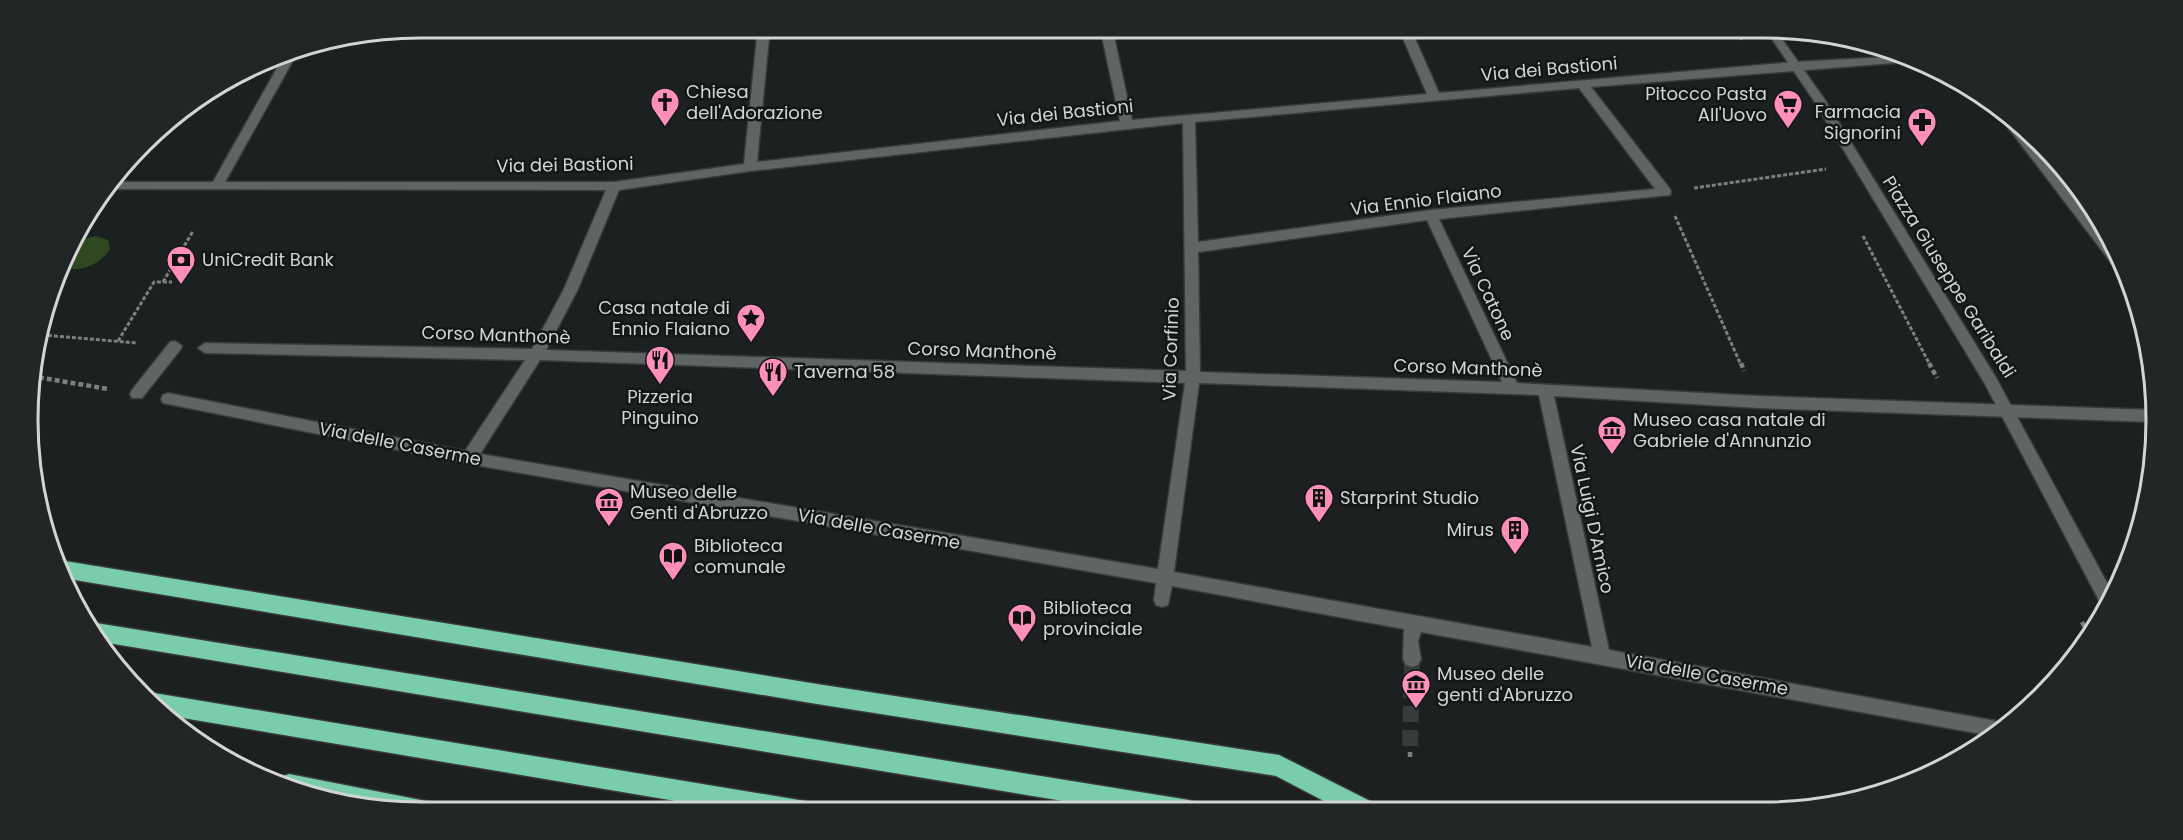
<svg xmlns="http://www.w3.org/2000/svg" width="2183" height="840" font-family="Poppins,sans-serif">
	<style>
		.green { fill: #304821 }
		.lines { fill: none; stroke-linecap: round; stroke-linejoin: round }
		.street-tunnel { stroke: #383b3b; stroke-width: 16; stroke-dasharray: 16 8; stroke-linecap: butt }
		.street-casing { stroke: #383b3b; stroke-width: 3 }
		.secondary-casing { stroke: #383b3b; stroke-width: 3 }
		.highway-casing { stroke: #383b3b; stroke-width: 3 }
		.path-far1 { stroke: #7d7f7f; stroke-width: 3; stroke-dasharray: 4 2; stroke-linecap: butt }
		.path { stroke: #7d7f7f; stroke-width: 4.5; stroke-dasharray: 5 3; stroke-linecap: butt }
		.street { fill: #616464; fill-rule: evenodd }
		.secondary { fill: #616464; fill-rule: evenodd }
		.highway { fill: #79cdab; fill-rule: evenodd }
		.labels { text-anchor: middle; stroke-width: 5; stroke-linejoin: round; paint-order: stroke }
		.street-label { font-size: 18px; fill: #d3d5d5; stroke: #141717 }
		.poi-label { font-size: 18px; fill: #d3d5d5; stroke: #141717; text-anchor: start }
		.rim { fill: none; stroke: #d3d5d5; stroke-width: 3 }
	</style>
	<rect width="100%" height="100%" fill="#1d2020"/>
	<path class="green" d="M96 236 108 240 110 249C100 264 83 272 64 268L73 242Z"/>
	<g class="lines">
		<path class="street-tunnel" d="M1410 746 1412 659"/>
		<g class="street-casing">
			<g id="street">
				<path d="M758 27H770L757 162 1120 121 1100 27H1112L1132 120 1427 94 1398 27H1410L1439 93 1795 62 1906 56 1919 61 1591 87 1670 189 1671 192 1670 195 1439 219 1517 383 1759 396 2154 410V422L1759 408 1554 396 1609 650 2007 723 2008 725 1992 736 1421 632 1418 641 1421 659 1418 665 1412 667 1406 665 1403 659 1404 629 1172 586 1168 605 1162 607 1156 605 1154 600 1156 583 469 464 163 403 161 399 163 395 168 393 465 451 525 360 205 353 198 348 205 343 532 349 564 289 606 190 108 189 114 182H213L286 52 293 48H300L225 182H614L744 164ZM1579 88 1655 189 1431 210 1198 242 1195 122ZM1183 123 1186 371 546 350 578 289 619 190 750 171ZM1427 220 1502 382 1200 372 1198 252ZM540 360 1185 383 1158 569 480 454ZM1199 383 1539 395 1592 647 1174 572Z"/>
				<path d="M1994 103 2016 121 2114 248 2126 274 2119 273 1994 109 1992 106Z"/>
				<path d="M175 341 182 346 180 350 142 398H132L130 394 132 390 170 342Z"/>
			</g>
		</g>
		<g class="secondary-casing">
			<path id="secondary" d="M1764 27 1775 29 1825 100 1995 376 2113 594 2106 609 2103 608 1985 384 1814 101Z"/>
		</g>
		<g class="highway-casing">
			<g id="highway">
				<path d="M65 561 817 684 1279 755 1374 803 1377 811H1343L1276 776 817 704 69 579 62 563Z"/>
				<path d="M90 622 1189 800 1197 803 1200 811H1124L96 641 87 623Z"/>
				<path d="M154 693 805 801 813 804 816 812H741L165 715 147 696Z"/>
				<path d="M289 774 431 802 439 805 442 813H420L318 800 280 781 281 777Z"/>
			</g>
		</g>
		<g class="path-far1">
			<path d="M1732 27 1743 41"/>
			<path d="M1694 188 1826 169"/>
			<path d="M1675 216 1741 365"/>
			<path d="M1863 236 1930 365"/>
			<path d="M163 282 193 231"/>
			<path d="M42 335 137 343"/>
			<path d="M118 341 154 282H172"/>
		</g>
		<g class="path">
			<path d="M1741 363 1744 371"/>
			<path d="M1929 363 1937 378"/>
			<path d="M31 376 108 389"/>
			<path d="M2082 622 2089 635"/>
			<path d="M1410 752V757"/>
		</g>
		<use href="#street" class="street"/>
		<use href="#secondary" class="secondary"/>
		<use href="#highway" class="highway"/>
	</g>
	<defs>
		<g id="church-pin" transform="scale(1.5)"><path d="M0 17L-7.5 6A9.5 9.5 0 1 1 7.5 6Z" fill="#ff8eb9" stroke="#141717"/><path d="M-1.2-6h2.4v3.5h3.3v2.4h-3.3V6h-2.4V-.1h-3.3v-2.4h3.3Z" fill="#111"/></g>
		<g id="supermarket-pin" transform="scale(1.5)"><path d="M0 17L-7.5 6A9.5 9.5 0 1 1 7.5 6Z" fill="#ff8eb9" stroke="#141717"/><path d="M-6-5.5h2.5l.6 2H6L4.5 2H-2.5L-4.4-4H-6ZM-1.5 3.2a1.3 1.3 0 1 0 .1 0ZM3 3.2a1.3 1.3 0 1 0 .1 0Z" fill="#111"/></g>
		<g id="pharmacy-pin" transform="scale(1.5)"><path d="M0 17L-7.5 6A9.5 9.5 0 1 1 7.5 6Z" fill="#ff8eb9" stroke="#141717"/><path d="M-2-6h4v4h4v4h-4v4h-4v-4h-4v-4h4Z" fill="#111"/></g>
		<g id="bank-pin" transform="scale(1.5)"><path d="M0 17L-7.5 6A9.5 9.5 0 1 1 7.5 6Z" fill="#ff8eb9" stroke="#141717"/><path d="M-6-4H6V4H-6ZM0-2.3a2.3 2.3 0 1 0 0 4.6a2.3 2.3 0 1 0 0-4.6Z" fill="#111"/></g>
		<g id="sight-pin" transform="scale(1.5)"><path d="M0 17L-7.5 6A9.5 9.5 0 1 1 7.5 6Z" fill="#ff8eb9" stroke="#141717"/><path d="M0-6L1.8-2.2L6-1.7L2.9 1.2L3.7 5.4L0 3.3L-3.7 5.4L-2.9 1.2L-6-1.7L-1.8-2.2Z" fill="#111"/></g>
		<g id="restaurant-pin" transform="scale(1.5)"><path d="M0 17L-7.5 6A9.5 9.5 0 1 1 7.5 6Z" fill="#ff8eb9" stroke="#141717"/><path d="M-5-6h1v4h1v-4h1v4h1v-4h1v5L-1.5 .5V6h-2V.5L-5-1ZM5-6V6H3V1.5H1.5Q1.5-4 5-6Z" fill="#111"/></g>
		<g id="museum-pin" transform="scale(1.5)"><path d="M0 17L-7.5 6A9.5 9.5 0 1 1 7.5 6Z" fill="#ff8eb9" stroke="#141717"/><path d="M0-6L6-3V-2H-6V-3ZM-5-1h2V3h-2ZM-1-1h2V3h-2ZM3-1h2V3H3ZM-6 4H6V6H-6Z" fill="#111"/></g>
		<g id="building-pin" transform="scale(1.5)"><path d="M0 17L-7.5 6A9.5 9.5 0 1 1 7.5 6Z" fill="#ff8eb9" stroke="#141717"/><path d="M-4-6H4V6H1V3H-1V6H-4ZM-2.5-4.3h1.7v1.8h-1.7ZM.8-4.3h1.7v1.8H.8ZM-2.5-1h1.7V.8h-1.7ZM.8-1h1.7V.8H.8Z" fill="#111"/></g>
		<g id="library-pin" transform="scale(1.5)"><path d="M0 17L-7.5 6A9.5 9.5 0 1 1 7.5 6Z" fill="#ff8eb9" stroke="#141717"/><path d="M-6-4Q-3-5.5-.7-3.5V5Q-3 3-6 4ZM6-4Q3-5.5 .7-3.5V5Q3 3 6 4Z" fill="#111"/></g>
	</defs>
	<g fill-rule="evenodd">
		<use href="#church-pin" x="665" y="102"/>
		<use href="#supermarket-pin" x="1788" y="104"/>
		<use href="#pharmacy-pin" x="1922" y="122"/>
		<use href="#bank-pin" x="181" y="260"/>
		<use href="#sight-pin" x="751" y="318"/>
		<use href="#restaurant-pin" x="660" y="360"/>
		<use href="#restaurant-pin" x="773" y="372"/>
		<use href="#museum-pin" x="1612" y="430"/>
		<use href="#building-pin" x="1319" y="498"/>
		<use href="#museum-pin" x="609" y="502"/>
		<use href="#building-pin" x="1515" y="530"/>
		<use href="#library-pin" x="673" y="556"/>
		<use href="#library-pin" x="1022" y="618"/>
		<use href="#museum-pin" x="1416" y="684"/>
	</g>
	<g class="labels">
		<g class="street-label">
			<text transform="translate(1549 69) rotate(-5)" y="6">Via dei Bastioni</text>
			<text transform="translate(1065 113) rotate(-6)" y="6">Via dei Bastioni</text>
			<text transform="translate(565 165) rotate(-1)" y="6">Via dei Bastioni</text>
			<text transform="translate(1426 200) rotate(-7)" y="6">Via Ennio Flaiano</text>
			<text transform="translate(1949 277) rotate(58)" y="6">Piazza Giuseppe Garibaldi</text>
			<text transform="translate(1488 294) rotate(65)" y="6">Via Catone</text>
			<text transform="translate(496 335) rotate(2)" y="6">Corso Manthonè</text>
			<text transform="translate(1171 349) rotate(-88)" y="6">Via Corfinio</text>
			<text transform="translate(982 351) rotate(2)" y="6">Corso Manthonè</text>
			<text transform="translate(1468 368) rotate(2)" y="6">Corso Manthonè</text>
			<text transform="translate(400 444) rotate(11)" y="6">Via delle Caserme</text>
			<text transform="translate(1592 519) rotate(78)" y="6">Via Luigi D'Amico</text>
			<text transform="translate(879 529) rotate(10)" y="6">Via delle Caserme</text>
			<text transform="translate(1707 675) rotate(10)" y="6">Via delle Caserme</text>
		</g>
		<g class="poi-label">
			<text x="686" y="98">Chiesa<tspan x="686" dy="21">dell'Adorazione</tspan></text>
			<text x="1767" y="100" text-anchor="end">Pitocco Pasta<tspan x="1767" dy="21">All'Uovo</tspan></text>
			<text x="1901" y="118" text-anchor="end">Farmacia<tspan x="1901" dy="21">Signorini</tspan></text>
			<text x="202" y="266">UniCredit Bank</text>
			<text x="730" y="314" text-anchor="end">Casa natale di<tspan x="730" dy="21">Ennio Flaiano</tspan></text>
			<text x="794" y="378">Taverna 58</text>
			<text x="660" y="403" text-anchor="middle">Pizzeria<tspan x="660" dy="21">Pinguino</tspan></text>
			<text x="1633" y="426">Museo casa natale di<tspan x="1633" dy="21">Gabriele d'Annunzio</tspan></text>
			<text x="630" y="498">Museo delle<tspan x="630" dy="21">Genti d'Abruzzo</tspan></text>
			<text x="1340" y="504">Starprint Studio</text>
			<text x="1494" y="536" text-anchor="end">Mirus</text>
			<text x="694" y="552">Biblioteca<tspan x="694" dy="21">comunale</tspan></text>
			<text x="1043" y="614">Biblioteca<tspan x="1043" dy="21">provinciale</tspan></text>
			<text x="1437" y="680">Museo delle<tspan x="1437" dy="21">genti d'Abruzzo</tspan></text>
		</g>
	</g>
	<path d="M0 0H2183V840H0ZM420 38H1764A382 382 0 0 1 2146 420V420A382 382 0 0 1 1764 802H420A382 382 0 0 1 38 420V420A382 382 0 0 1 420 38Z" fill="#232626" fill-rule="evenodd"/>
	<path class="rim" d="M420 38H1764A382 382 0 0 1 2146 420V420A382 382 0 0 1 1764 802H420A382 382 0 0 1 38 420V420A382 382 0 0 1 420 38Z"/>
</svg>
